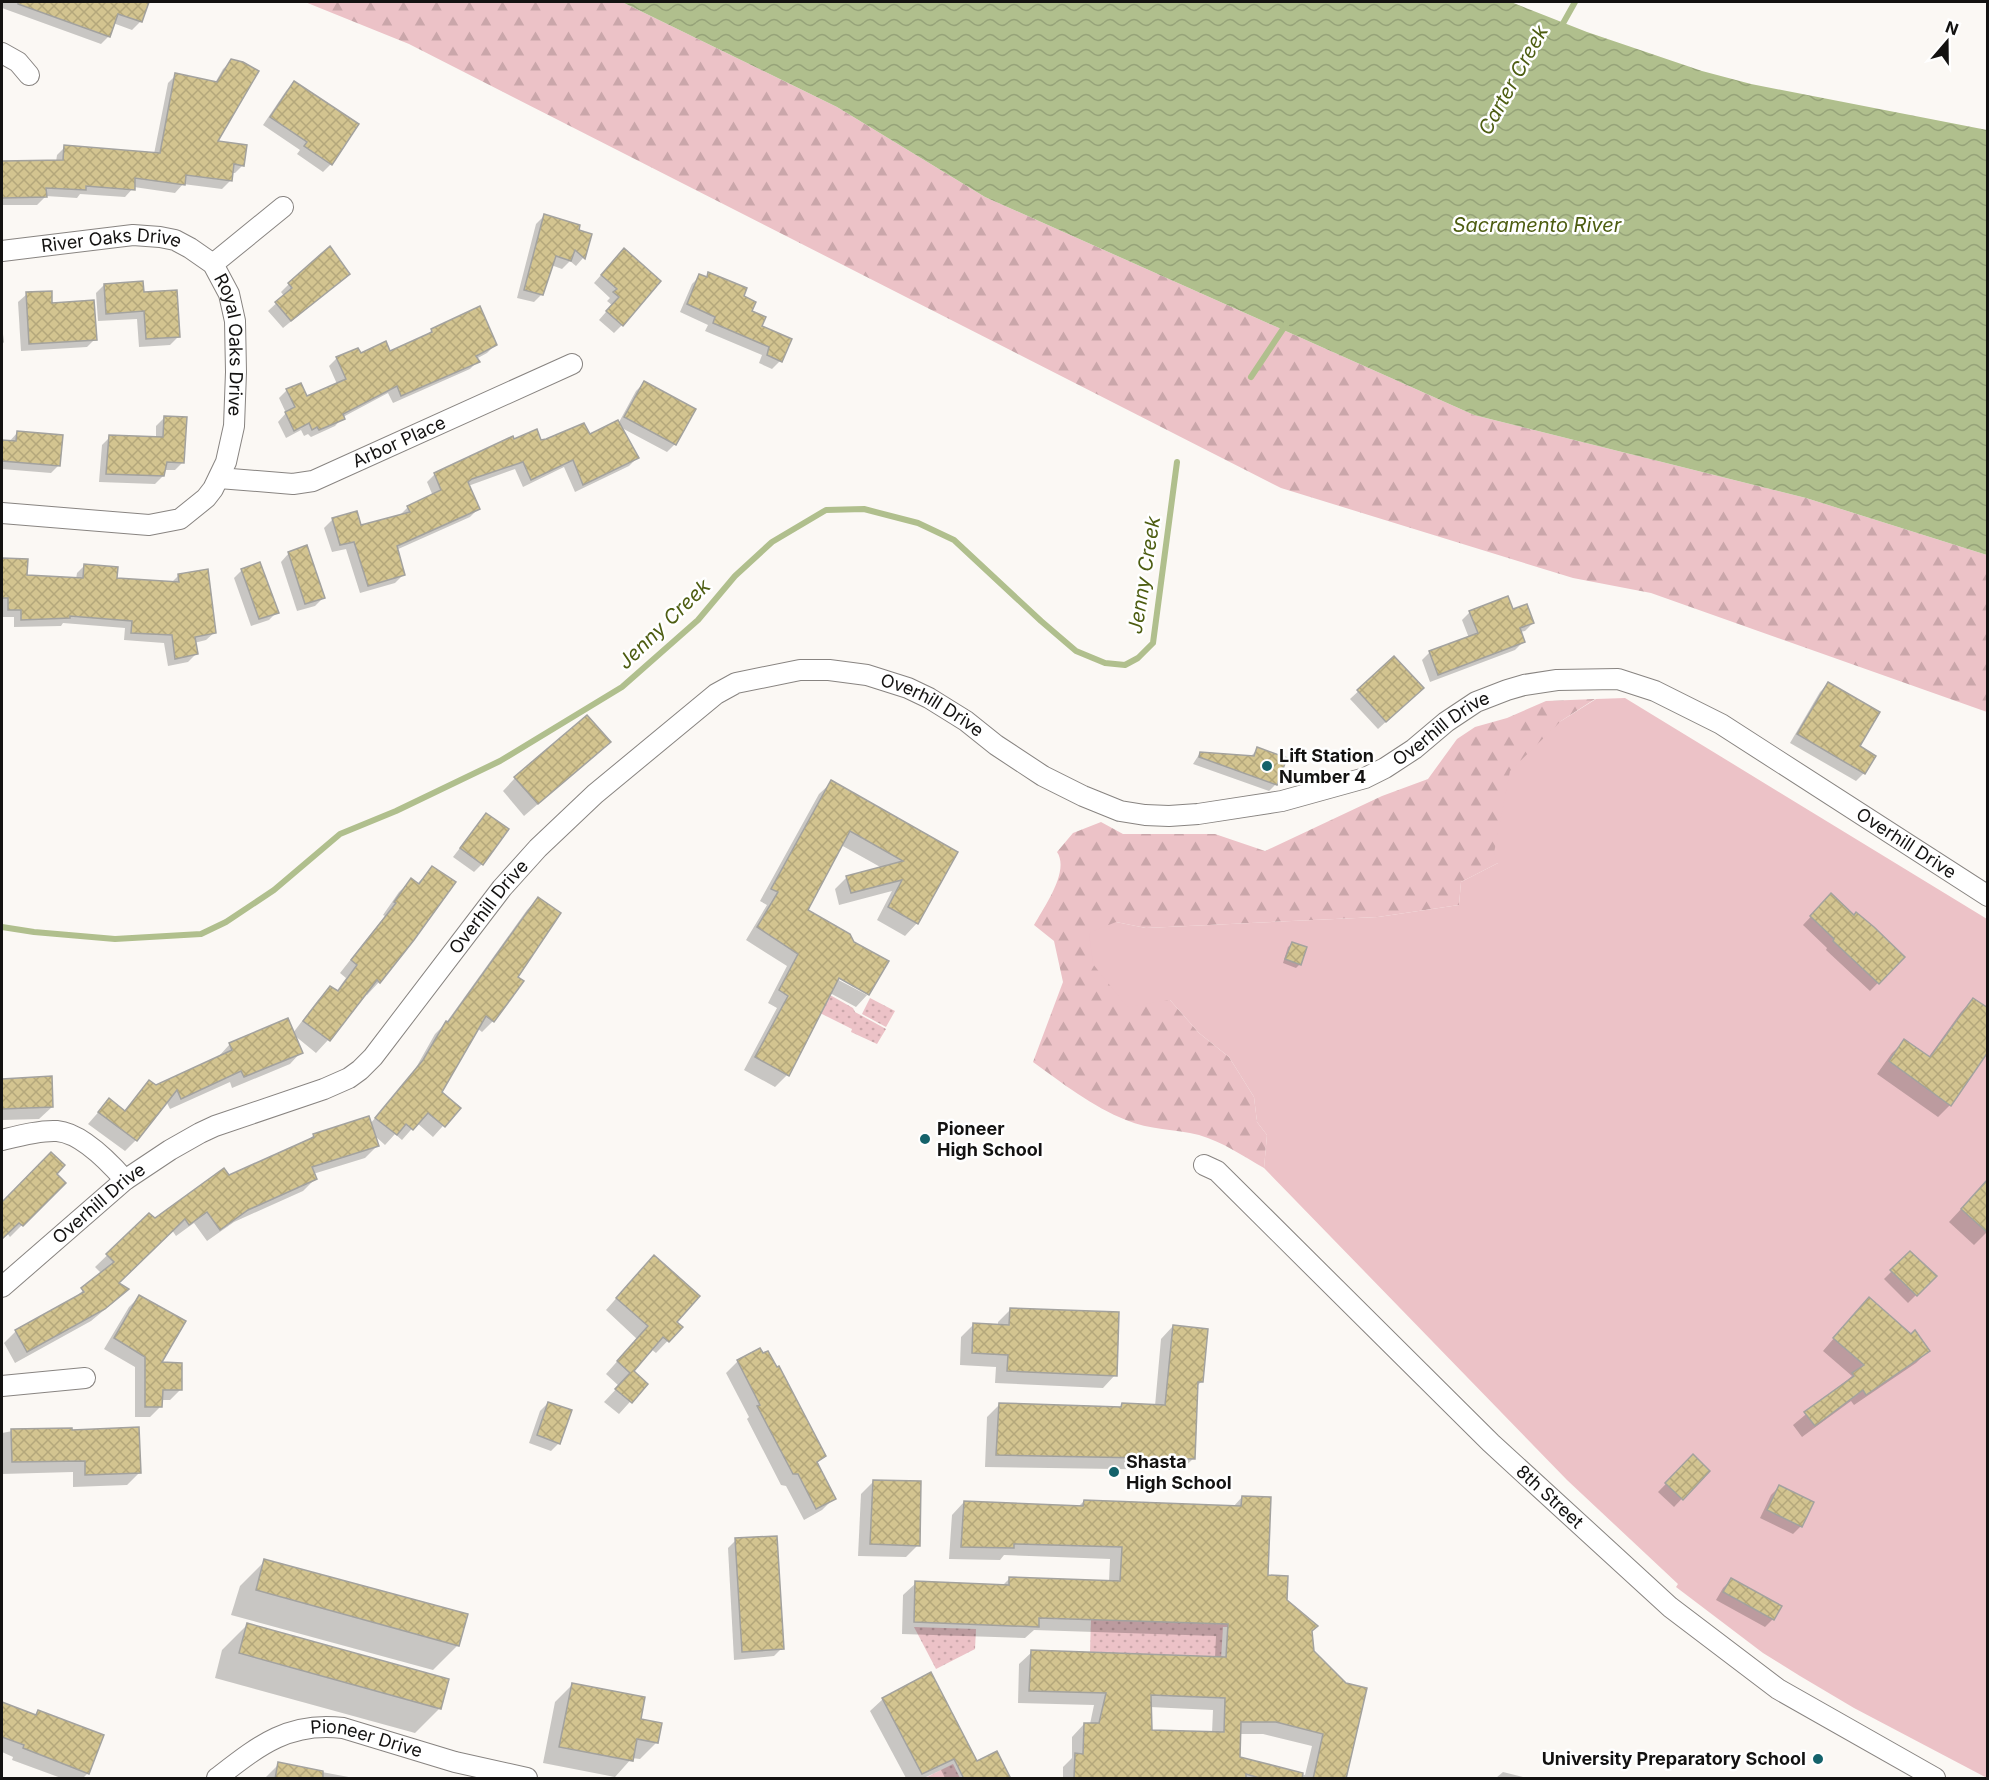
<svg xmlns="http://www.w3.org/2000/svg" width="1989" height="1780" font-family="Inter,sans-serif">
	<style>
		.grass { fill: url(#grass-dots) }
		.forest { fill: url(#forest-firs) }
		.pitch { fill: #ecc2c7 }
		.water { fill: url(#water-waves) }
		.shadow { fill: #0003; fill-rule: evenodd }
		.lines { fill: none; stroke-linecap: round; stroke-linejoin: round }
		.stream { stroke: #b0bf8d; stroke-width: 6 }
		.building { fill: url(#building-cross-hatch); stroke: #a3a29e; stroke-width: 1.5; fill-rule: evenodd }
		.minor-casing { stroke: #888481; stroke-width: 22 }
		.minor { stroke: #fff; stroke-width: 20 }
		.poi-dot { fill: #14626a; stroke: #fff; stroke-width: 2 }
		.labels { text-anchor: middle; stroke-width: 5; stroke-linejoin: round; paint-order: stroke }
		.street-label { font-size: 18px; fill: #131211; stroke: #fff }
		.poi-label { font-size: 18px; font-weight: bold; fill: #131211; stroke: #fff; text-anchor: start }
		.water-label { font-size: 20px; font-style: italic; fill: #4d5d11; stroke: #fff }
	</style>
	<defs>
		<pattern id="grass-dots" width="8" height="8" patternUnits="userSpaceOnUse" patternTransform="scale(1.5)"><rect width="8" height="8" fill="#ecc2c7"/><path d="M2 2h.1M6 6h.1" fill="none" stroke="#caa6aa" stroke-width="1.8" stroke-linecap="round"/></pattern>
		<pattern id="forest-firs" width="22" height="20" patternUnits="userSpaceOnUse" patternTransform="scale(1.5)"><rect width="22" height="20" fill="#ecc2c7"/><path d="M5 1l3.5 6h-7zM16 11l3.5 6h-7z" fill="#caa6aa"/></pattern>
		<pattern id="water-waves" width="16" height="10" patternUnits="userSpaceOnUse" patternTransform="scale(1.5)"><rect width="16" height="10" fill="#b0bf8d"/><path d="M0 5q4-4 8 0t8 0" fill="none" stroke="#96a379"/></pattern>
		<pattern id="building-cross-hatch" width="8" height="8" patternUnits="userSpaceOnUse" patternTransform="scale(1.5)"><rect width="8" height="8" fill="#d3c490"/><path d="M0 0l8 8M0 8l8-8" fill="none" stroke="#b4a77b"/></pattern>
	</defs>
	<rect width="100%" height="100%" fill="#fbf8f4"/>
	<g class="grass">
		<path d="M830 995 853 1008 855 1012 886 1029 877 1044 851 1032 852 1029 820 1013Z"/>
		<path d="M870 998 895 1011 886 1027 862 1014Z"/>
		<path d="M1091 1619 1228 1624V1627H1223L1221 1659 1090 1652Z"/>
		<path d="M914 1627 976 1629 975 1649 936 1669Z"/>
		<path d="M953 1764 960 1778H925Z"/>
	</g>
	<g class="forest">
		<path d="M305 2H622L837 107 985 197 1474 415 1806 498 1987 555V712L1651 593 1573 578 1281 488 409 44Z"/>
		<path d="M1595 699 1561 721 1498 863 1461 882 1459 905 1378 917 1146 928 1116 922 1170 1000 1199 1033 1229 1057 1254 1097 1257 1122 1267 1135 1264 1168C1243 1156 1223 1142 1199 1135 1175 1129 1149 1130 1126 1120 1093 1107 1062 1083 1033 1062L1063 982 1054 941 1034 925C1044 907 1070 871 1057 852L1073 833 1101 822 1123 834H1215L1265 851 1382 796 1428 779 1457 739 1475 727 1507 718 1546 701Z"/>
	</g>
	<path class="pitch" d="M1625 698 1987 919V1778L1854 1708 1800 1676 1763 1653 1676 1587 1678 1584 1567 1480 1264 1168 1267 1135 1257 1122 1254 1097 1229 1057 1199 1033 1170 1000 1127 1007 1093 964 1089 933 1116 922 1146 928 1378 917 1459 905 1461 882 1498 863 1494 853 1510 771 1561 721 1596 699Z"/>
	<path class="water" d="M622 2H1511L1587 32 1702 71 1751 84 1987 130V555L1806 498 1474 415 985 197 837 107Z"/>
	<g class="shadow">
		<path d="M2 2H136L146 5 140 22 132 30 113 23 109 36 101 44 2 8Z"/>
		<path d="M232 61 216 142 243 165 235 173H232L230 181 222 189 183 184 175 193 134 187 125 197 80 194 77 198 46 196 37 205H2V163L56 162 57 155 65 147 154 154 168 83 176 75 215 83 223 69Z"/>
		<path d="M294 83 331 164 323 172 297 154 300 150 263 125 286 91Z"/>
		<path d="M544 216 577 231 590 235 583 258 576 266 570 261 562 269 551 265 542 294 534 302 517 298 536 224Z"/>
		<path d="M616 258 622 325 614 333 599 320 612 305 607 301 610 298 594 283Z"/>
		<path d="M709 274 750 312 780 361 772 369 759 363 762 355 705 331 708 325 680 312 692 284 700 276 705 278Z"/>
		<path d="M340 281 283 328 268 311 284 296 281 292 289 284Z"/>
		<path d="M104 285 142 293 178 337 170 345 139 347 137 319 98 321 96 293Z"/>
		<path d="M27 294 51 304 95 339 87 347 21 351 18 302Z"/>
		<path d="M2 326 4 342 2 345Z"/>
		<path d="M432 330 495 345 487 353 476 359 478 361 470 369 393 403 388 393 343 417 335 426 311 437 308 434 304 436 301 430 286 438 278 422 286 413 279 398 287 390 306 398 337 384 329 366 337 358 389 353 426 336Z"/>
		<path d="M644 383 675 444 667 452 620 427 637 458 629 466 575 492 564 467 523 487 515 469 468 486 478 509 470 517 396 550 403 575 395 583 360 593 346 549 332 552 324 528 332 520 360 527 400 515 408 507 433 496 427 482 435 474 513 441 541 442 589 436 618 424 636 391Z"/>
		<path d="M164 418 183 462 175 470H164L163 476 155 484 99 482 102 445 110 437 156 438V426Z"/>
		<path d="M17 433 59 465 51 473 2 469V441L9 442Z"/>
		<path d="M289 553 323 598 315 606 297 611 281 562Z"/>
		<path d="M2 560H26V577L76 579 77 573 85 565 116 579 171 583 179 575 215 632 206 640 194 643 196 654 188 662 168 666 164 643 124 640 125 628 63 623 61 626 14 627V617H2Z"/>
		<path d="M242 570 277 612 269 620 251 626 234 578Z"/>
		<path d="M1512 611 1533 623 1525 631 1520 632 1523 642 1515 650 1430 682 1422 660 1430 652 1469 638 1462 620 1470 612Z"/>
		<path d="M1394 658 1414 696 1378 729 1350 699Z"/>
		<path d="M1828 684 1858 747 1864 773 1856 781 1790 743 1820 692Z"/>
		<path d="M1258 749 1276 784 1269 791 1193 764 1200 753 1251 756Z"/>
		<path d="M596 754 524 816 503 791 515 778Z"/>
		<path d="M832 782 956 853 917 923 905 936 877 920 892 891 839 905 835 889 847 877 882 868 841 845 806 911 848 935 853 943 887 962 868 994 856 1007 830 993 787 1075 775 1087 744 1070 777 1008 768 1003 787 966 746 940 767 905 760 901 819 794ZM833 974 867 992V995L831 976Z"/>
		<path d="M486 814 482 864 474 872 453 857Z"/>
		<path d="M432 868 413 939 379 982 367 995 365 993 328 1040 316 1053 294 1035 301 1052 290 1064 232 1088 230 1082 170 1109 166 1101 136 1140 125 1151 88 1124 109 1100 124 1111 149 1082 156 1087 219 1057V1056L230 1044 293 1033 318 1000 331 988 336 992 346 978 340 973 385 916 383 915 399 892 412 880 417 884Z"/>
		<path d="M1831 895 1903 957 1870 991 1826 950 1827 948 1803 925Z"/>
		<path d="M538 899 516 977 522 982 493 1021 482 1032 477 1028 440 1092 459 1108 433 1137 417 1123 402 1140 395 1134 385 1145 374 1135 377 1146 365 1158 313 1174 315 1179 303 1191 234 1222 207 1241 194 1223 176 1236 172 1230 117 1283 127 1289 115 1301 91 1321 15 1363 4 1343 16 1331 72 1300 102 1274 95 1267 149 1215 154 1220 229 1177 307 1141 314 1135 370 1124 413 1073 435 1034 446 1023 527 910Z"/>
		<path d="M1292 944 1300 964 1296 968 1283 963 1288 947Z"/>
		<path d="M1973 1000 1950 1105 1938 1117 1877 1074 1892 1053 1905 1041 1928 1058 1961 1012Z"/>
		<path d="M50 1078 52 1107 39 1119 2 1120V1080Z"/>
		<path d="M51 1154 54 1174 64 1183 10 1237 7 1233 2 1238V1204Z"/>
		<path d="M1988 1180V1231L1974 1245 1949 1222Z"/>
		<path d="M1910 1253 1935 1276 1908 1303 1884 1279Z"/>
		<path d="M642 1269 675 1322 681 1327 656 1353 651 1349 631 1372 646 1384 619 1414 604 1402 619 1386 606 1374 637 1339 606 1310Z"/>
		<path d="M140 1296 160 1364 180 1390 170 1400H161V1406L150 1417H135V1367L104 1349 129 1307Z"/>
		<path d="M1010 1310 1115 1375 1103 1388 995 1383 996 1367 960 1365 961 1337 973 1325 998 1326V1322Z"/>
		<path d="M1857 1311 1928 1351 1916 1363 1854 1405 1851 1401 1802 1437 1793 1425 1852 1376 1823 1351Z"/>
		<path d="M1173 1326 1202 1381 1196 1387 1194 1458 1181 1470 985 1467 987 1417 1000 1404 1119 1408 1122 1405 1155 1406 1161 1339Z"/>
		<path d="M738 1361 824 1456 816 1464 834 1498 822 1510 804 1520 786 1486 781 1485 747 1419 749 1417 726 1373Z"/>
		<path d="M548 1403 559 1443 551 1451 529 1443 540 1411Z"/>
		<path d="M18 1430 71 1432 140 1472 127 1485 73 1487V1472L2 1474V1433Z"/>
		<path d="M1693 1456 1708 1471 1674 1507 1658 1492Z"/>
		<path d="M874 1481 918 1545 906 1557 858 1556 861 1494Z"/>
		<path d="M1779 1487 1801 1526 1793 1534 1760 1518 1771 1495Z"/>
		<path d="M1242 1497 1267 1577 1310 1632 1313 1651 1344 1778H1063V1767L1072 1758V1737L1084 1724H1090L1094 1705 1018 1703 1019 1664 1032 1652 1215 1658 1216 1636 1034 1630 1025 1638 902 1634 903 1595 916 1583 1002 1586 1010 1578 1109 1582 1110 1559 1004 1555 1000 1560 949 1559 952 1515 964 1502 1078 1507 1084 1501 1233 1507ZM1150 1707 1213 1710 1212 1733 1151 1732ZM1239 1734H1263L1312 1746 1305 1775 1238 1758Z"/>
		<path d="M736 1540 782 1648 774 1656 734 1660 728 1548Z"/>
		<path d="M265 1561 458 1645 433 1670 231 1615 240 1586Z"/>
		<path d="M1731 1580 1773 1619 1765 1627 1716 1600 1723 1588Z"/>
		<path d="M247 1625 440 1708 415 1733 215 1678 222 1650Z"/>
		<path d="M572 1685 640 1720 657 1742 640 1759 632 1758 615 1777 543 1763 555 1702Z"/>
		<path d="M883 1699 977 1763 1010 1778H945L941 1770 924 1778H906L870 1711Z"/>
		<path d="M2 1704 34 1716 38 1711 88 1773 83 1778H61L12 1760 13 1757 2 1752Z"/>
		<path d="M279 1764 354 1778H265Z"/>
		<path d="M1503 1772 1527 1778H1496Z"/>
	</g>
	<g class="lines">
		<g class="stream">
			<path d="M1561 27 1575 2"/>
			<path d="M1251 377 1287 323"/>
			<path d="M2 927 34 932 115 939 201 934 226 922 274 890 340 834 396 811 500 761 622 687 698 620 735 576 772 542 826 510 864 509 918 523 954 540 1041 621 1076 651 1105 663 1125 665 1138 658 1153 643 1177 462"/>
		</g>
	</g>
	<g class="building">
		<path d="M18 2H149L142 22 118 14 110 37 18 4Z"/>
		<path d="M231 59 243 62 259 71 218 141 247 145 244 166 234 164 232 181 186 175 185 185 135 178V190L86 186V190L46 188 47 197 2 198V161L63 160 64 145 160 153 175 73 217 82Z"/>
		<path d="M294 81 359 124 332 165 304 146 307 142 270 117Z"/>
		<path d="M544 214 580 225 579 230 592 234 585 259 575 250 571 261 556 256 543 295 524 290Z"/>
		<path d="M330 246 350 274 291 321 275 302 292 288 288 283Z"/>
		<path d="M624 248 661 281 623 326 606 311 619 297 613 292 617 289 601 275Z"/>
		<path d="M708 272 747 288 744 296 756 302 752 311 766 317 762 326 792 339 782 362 767 355 769 347 713 323 715 317 687 304 699 274 707 277Z"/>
		<path d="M143 281 144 292 177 290 180 337 146 339 144 311 106 314 104 284Z"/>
		<path d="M52 291V303L94 300 97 340 29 344 26 292Z"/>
		<path d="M480 306 497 345 476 356 480 362 401 396 397 386 343 414 345 419 319 430 317 427 312 430 309 423 294 431 285 412 295 407 286 389 301 383 307 396 346 379 336 357 358 348 361 353 386 341 390 351 432 332 431 329Z"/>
		<path d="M644 381 696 409 676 445 624 417Z"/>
		<path d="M164 416 187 417 184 463 167 462 164 476 106 474 109 435 163 437Z"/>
		<path d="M618 420 639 458 583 485 573 460 531 480 523 462 472 479 468 482 480 509 397 546 405 575 368 586 354 542 340 545 332 518 357 511 361 525 410 512 407 506 441 490 434 473 513 436 514 439 537 429 541 440 546 439 584 423 590 434Z"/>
		<path d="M17 431 63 435 60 466 2 461V440L16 441Z"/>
		<path d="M307 545 325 598 305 604 288 552Z"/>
		<path d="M2 558 28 559 27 575 83 578 84 564 118 567 117 578 179 582 178 574 208 569 216 633 195 637 198 654 175 659 172 635 131 633 132 621 70 616V618L21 620V610H8V598H2Z"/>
		<path d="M260 562 279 613 259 619 241 569Z"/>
		<path d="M1508 596 1513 609 1527 604 1534 623 1520 628 1525 642 1438 675 1429 651 1478 633 1469 611Z"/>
		<path d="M1394 656 1424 688 1386 722 1357 690Z"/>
		<path d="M1828 682 1880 712 1860 746 1876 756 1865 774 1797 734Z"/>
		<path d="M587 715 611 742 538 804 514 777Z"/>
		<path d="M1257 747 1287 758 1277 785 1199 757 1200 752 1254 756Z"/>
		<path d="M831 780 958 852 918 924 888 907 902 880 851 893 846 876 903 861 850 831 808 910 850 934 854 942 889 961 869 995 839 978 789 1076 755 1057 788 996 779 990 798 954 757 927 778 892 771 889Z"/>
		<path d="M486 813 509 829 483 865 460 848Z"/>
		<path d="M432 866 456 882 414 940 380 983 377 980 330 1041 303 1021 330 986 338 991 357 965 351 960 396 903 394 902 411 878 419 884Z"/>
		<path d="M1831 893 1854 915 1856 912 1874 927 1905 957 1879 984 1833 941 1834 939 1810 916Z"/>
		<path d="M538 897 561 913 518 977 524 981 494 1022 486 1016 442 1092 461 1108 445 1127 428 1113 413 1130 406 1124 397 1135 375 1118 423 1060 446 1021 448 1022Z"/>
		<path d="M1292 942 1307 947 1301 965 1285 959Z"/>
		<path d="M1973 998 1988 1008V1052L1951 1106 1889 1061 1904 1039 1930 1057Z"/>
		<path d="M288 1018 303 1053 244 1077 241 1071 181 1099 177 1090 137 1141 98 1112 109 1098 125 1111 149 1080 156 1085 232 1050 229 1043Z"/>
		<path d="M52 1076 53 1107 2 1109V1079Z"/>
		<path d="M369 1116 379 1146 312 1167 317 1179 248 1210 220 1230 207 1212 189 1225 185 1219 119 1283 129 1289 105 1309 27 1352 15 1330 84 1292 81 1288 114 1262 106 1254 149 1213 155 1218 224 1168 229 1175 314 1137 313 1134Z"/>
		<path d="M51 1152 65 1165 57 1174 66 1183 23 1226 19 1223 2 1239V1202Z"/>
		<path d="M1988 1179V1233L1961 1209Z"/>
		<path d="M1910 1251 1937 1276 1917 1296 1890 1270Z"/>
		<path d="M654 1255 700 1296 677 1322 683 1327 669 1342 663 1337 634 1371 648 1384 632 1403 615 1389 630 1373 617 1361 648 1326 616 1298Z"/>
		<path d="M139 1295 186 1321 162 1362 182 1363V1390H163L162 1407H145V1357L114 1338Z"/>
		<path d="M1869 1297 1911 1334 1915 1330 1930 1351 1866 1395 1863 1390 1815 1426 1804 1412 1854 1376 1852 1373 1864 1365 1833 1338Z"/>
		<path d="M1010 1308 1119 1312 1117 1376 1007 1371 1008 1355 972 1353 973 1323 1009 1325Z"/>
		<path d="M1173 1325 1208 1329 1203 1382H1198L1195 1459 996 1455 999 1403 1121 1407 1122 1403 1165 1405Z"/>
		<path d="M760 1348 763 1353 768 1351 777 1367 779 1366 826 1456 817 1462 836 1499 816 1509 798 1474H793L757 1406 760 1405 737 1360Z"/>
		<path d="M548 1402 572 1410 560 1444 537 1435Z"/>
		<path d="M139 1427 141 1473 85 1475V1461L12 1462 11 1429 72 1428V1430Z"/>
		<path d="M1693 1454 1710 1471 1683 1500 1665 1483Z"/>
		<path d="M873 1480 921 1481 920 1546 870 1544Z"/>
		<path d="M1779 1485 1814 1502 1802 1527 1767 1510Z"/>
		<path d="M1242 1496 1271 1497 1268 1575 1288 1576 1287 1600 1318 1626 1312 1631 1314 1651 1346 1683 1367 1688 1346 1779H1313L1323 1734 1276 1722H1241L1240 1757 1303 1773 1302 1779H1263L1246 1774V1779H1074L1075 1753 1083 1754 1084 1723H1099L1106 1693 1029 1691 1031 1650 1226 1657 1228 1624 1039 1618V1627L914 1622 915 1581 1009 1585V1577L1120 1581 1122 1547 1014 1544V1548L961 1547 964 1501 1083 1506 1084 1500 1241 1506ZM1151 1695 1225 1698 1224 1732 1152 1730Z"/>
		<path d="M777 1536 784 1649 742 1652 735 1538Z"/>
		<path d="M264 1559 468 1614 459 1646 256 1590Z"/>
		<path d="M1731 1578 1782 1606 1774 1620 1723 1592Z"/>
		<path d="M247 1623 449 1679 441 1709 239 1653Z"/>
		<path d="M931 1672 977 1761 997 1751 1011 1779H964L954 1759 922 1774 882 1698Z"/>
		<path d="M572 1683 645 1697 641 1719 662 1723 658 1743 637 1739 633 1761 559 1747Z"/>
		<path d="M2 1702 36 1715 38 1710 104 1735 89 1774 23 1748 24 1745 2 1737Z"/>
		<path d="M278 1762 323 1771V1779H275Z"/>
	</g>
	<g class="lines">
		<g class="minor-casing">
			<g id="minor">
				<path d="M2 53 18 62 29 75"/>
				<path id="s1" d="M2 251 133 235 160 237 175 240 190 248 213 264 229 294 235 321 236 372 234 426 226 462 213 489 206 498 180 519 149 525 2 513"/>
				<path d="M213 264 283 207"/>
				<path id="s2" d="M219 478 293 484 313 481 572 364"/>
				<path d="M2 1140C18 1136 40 1130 57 1131 81 1133 110 1163 125 1180"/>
				<path id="s3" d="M1204 1165 1217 1171 1491 1443 1670 1607 1778 1689 1935 1778"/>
				<path id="s4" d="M2 1287 125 1180 170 1150 200 1133 215 1126 324 1089 349 1078 360 1070 373 1057 502 888 538 848 595 794 716 694 736 683 800 670H829L867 675 908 688 929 698 966 721 996 745 1043 776 1083 796 1120 811 1145 815 1169 816 1198 814 1282 801 1365 778 1385 768 1414 749 1446 722 1476 702 1507 690 1524 685 1557 680 1618 679 1655 691 1721 724 1988 896"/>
				<path d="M2 1386 85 1378"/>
				<path id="s5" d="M217 1778C257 1747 288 1721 343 1728L455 1762 527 1778"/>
			</g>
		</g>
		<use href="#minor" class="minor"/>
	</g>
	<g class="poi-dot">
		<circle cx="1267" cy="766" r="6"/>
		<circle cx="925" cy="1139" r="6"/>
		<circle cx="1114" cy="1472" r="6"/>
		<circle cx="1818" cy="1759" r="6"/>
	</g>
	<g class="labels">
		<g class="street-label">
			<text dy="6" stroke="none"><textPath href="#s1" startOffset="110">River Oaks Drive</textPath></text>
			<text dy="6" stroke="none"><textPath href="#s1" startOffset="304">Royal Oaks Drive</textPath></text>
			<text dy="6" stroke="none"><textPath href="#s2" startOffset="189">Arbor Place</textPath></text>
			<text dy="6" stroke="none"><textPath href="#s4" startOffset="1172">Overhill Drive</textPath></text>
			<text dy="6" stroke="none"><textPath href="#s4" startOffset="1730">Overhill Drive</textPath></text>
			<text dy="6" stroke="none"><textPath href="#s4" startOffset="2252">Overhill Drive</textPath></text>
			<text dy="6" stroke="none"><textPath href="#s4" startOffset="632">Overhill Drive</textPath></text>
			<text dy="6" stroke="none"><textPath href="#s4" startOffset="128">Overhill Drive</textPath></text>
			<text dy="6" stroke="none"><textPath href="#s3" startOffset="480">8th Street</textPath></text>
			<text dy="6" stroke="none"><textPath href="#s5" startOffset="165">Pioneer Drive</textPath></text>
		</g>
		<g class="poi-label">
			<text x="1279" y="762">Lift Station<tspan x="1279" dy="21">Number 4</tspan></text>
			<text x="937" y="1135">Pioneer<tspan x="937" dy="21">High School</tspan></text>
			<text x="1126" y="1468">Shasta<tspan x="1126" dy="21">High School</tspan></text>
			<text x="1806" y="1765" text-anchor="end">University Preparatory School</text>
		</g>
		<g class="water-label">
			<text transform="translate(1513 80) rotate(-61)" y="7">Carter Creek</text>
			<text x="1537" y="232">Sacramento River</text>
			<text transform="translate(1144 575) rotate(-81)" y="7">Jenny Creek</text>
			<text transform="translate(664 624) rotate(-44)" y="7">Jenny Creek</text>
		</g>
	</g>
	<rect width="1989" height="1780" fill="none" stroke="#131211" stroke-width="6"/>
	<g transform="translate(1947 42) rotate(20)" stroke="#ffffff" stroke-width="4.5" paint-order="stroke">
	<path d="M0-4.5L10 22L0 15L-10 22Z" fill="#131211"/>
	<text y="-9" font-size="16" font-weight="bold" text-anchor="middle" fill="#131211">N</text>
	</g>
</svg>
